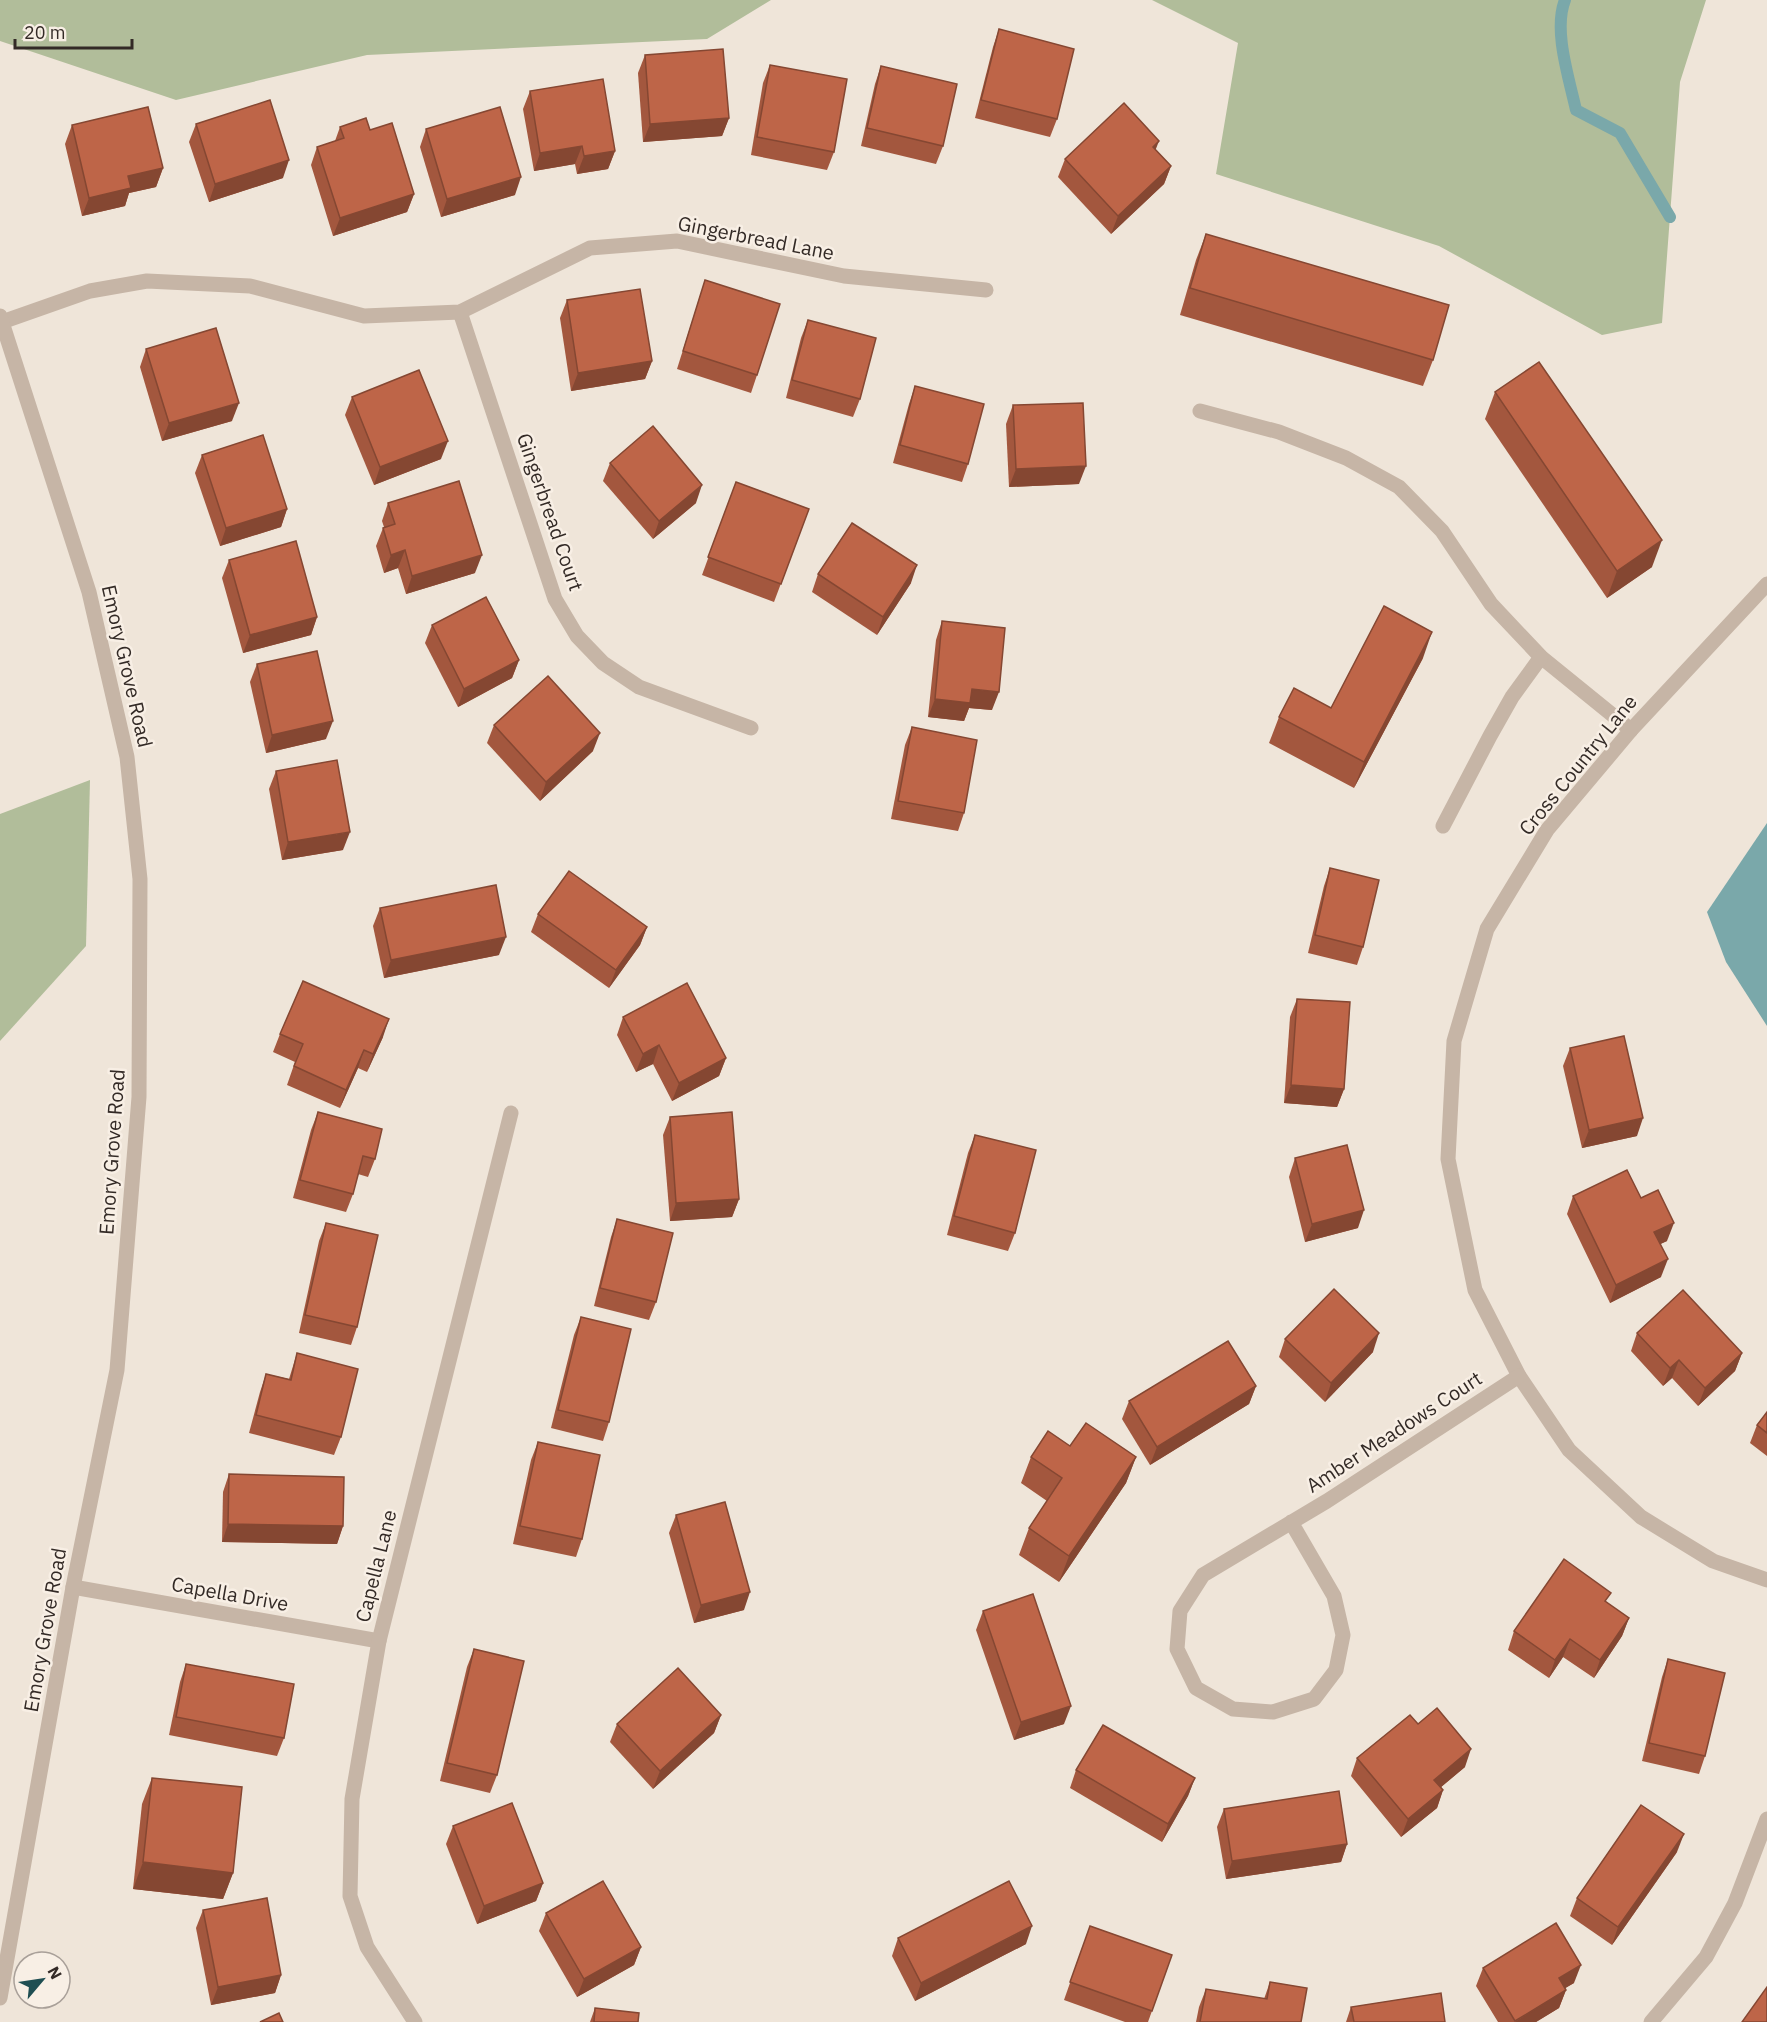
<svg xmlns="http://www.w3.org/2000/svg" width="1767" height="2022" font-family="'IBM Plex Sans',sans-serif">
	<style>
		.green { fill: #b1bd9a }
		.water { fill: #7aa8aa }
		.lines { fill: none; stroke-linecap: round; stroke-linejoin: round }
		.stream { stroke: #7aa8aa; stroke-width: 12 }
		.service { stroke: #c6b5a6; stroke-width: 15 }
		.minor { stroke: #c6b5a6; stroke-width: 15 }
		.tertiary { stroke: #c6b5a6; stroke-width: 15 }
		.wall { fill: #a3573e }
		.shaded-wall { fill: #854732 }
		.building { fill: #be6548; stroke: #854732; stroke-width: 1.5 }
		.labels { text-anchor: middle; stroke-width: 5; stroke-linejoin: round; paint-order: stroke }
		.street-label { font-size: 20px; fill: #332a26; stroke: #f8efe5 }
	</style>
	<rect width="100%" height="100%" fill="#efe5d9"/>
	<g class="green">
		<path d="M0 0H771L707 39 367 55 176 100 0 41Z"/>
		<path d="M1152 0H1706L1680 82 1662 323 1602 335 1439 246 1216 174 1238 43Z"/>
		<path d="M90 780 86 946 0 1041V814Z"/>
	</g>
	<path class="water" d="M1767 823V1026L1726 962 1707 912Z"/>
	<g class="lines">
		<path class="stream" d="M1565 0C1553 30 1569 78 1576 110L1620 133 1670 217"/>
		<g class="service">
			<path d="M1200 411 1279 432 1346 458 1399 487 1442 531 1491 604 1541 657 1631 730"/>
			<path d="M1443 826 1490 736 1512 697 1541 657"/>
		</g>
		<g class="minor">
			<path d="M460 312 555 599 577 636 603 663 639 687 751 728"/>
			<path d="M2 322 90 291 147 281 250 286 364 316 460 312 590 248 677 241 844 276 986 290"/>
			<path d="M1767 584 1631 730 1547 830 1487 929 1454 1041 1448 1159 1475 1290 1519 1376 1569 1450 1641 1517 1713 1561 1767 1580"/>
			<path d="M1291 1522 1334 1596 1343 1635 1336 1670 1314 1699 1273 1712 1233 1709 1196 1688 1177 1649 1180 1611 1203 1575 1327 1501 1519 1376"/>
			<path d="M73 1587 379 1641"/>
			<path d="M415 2022 367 1947 350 1896 352 1799 379 1641 511 1113"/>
			<path d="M1651 2022 1706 1957 1735 1903 1767 1819"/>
		</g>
		<path class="tertiary" d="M0 316 89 592 127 757 140 879 139 1097 117 1370 73 1587 0 1998"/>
	</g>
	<g class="wall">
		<path d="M999 29 1057 119 1050 137 975 118 993 47Z"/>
		<path d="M645 55 729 118 722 136 643 142 638 73Z"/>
		<path d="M770 65 834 152 827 170 751 155 763 83Z"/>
		<path d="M881 66 943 146 936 164 861 146 875 84Z"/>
		<path d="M530 91 615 151 608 169 577 174 575 164 534 171 523 109Z"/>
		<path d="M196 124 283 178 209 202 189 142Z"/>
		<path d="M72 125 163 168 156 187 129 193 125 206 82 216 65 144Z"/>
		<path d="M340 127 414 194 407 212 333 236 311 165 317 147 335 141Z"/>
		<path d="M426 129 515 195 441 217 420 147Z"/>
		<path d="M1156 150 1171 166 1164 184 1111 234 1058 177 1065 159Z"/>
		<path d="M1206 234 1433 360 1423 386 1180 315 1196 260Z"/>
		<path d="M705 280 757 375 751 393 677 369Z"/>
		<path d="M567 300 652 361 645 379 571 391 560 318Z"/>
		<path d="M808 320 860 399 853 417 786 398 801 338Z"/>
		<path d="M146 349 232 421 162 441 140 367Z"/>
		<path d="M915 386 968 464 962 482 893 463 909 404Z"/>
		<path d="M1495 392 1652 567 1607 598 1485 419Z"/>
		<path d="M352 397 441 459 374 485 345 415Z"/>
		<path d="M1013 405 1079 484 1009 487 1006 424Z"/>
		<path d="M202 455 287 509 281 527 220 546 195 473Z"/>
		<path d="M610 463 696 503 653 539 603 481Z"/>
		<path d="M736 482 809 509 774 602 702 575Z"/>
		<path d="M388 503 475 573 406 594 398 568 384 573 376 546 383 528 384 527 382 521Z"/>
		<path d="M229 560 317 617 311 635 243 653 222 578Z"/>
		<path d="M818 574 911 583 877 635 812 592Z"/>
		<path d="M942 621 992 710 969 708 964 721 928 717 936 640Z"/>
		<path d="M432 625 519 660 512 678 458 707 425 643Z"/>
		<path d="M1423 658 1354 788 1269 743 1279 717 1331 708Z"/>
		<path d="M257 664 326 739 266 753 250 682Z"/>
		<path d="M494 725 593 751 540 801 487 743Z"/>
		<path d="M912 727 964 813 958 831 891 819 905 745Z"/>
		<path d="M276 771 343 850 282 860 269 789Z"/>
		<path d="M1330 868 1363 947 1357 965 1308 953 1324 886Z"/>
		<path d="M380 908 499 955 384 978 373 926Z"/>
		<path d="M538 914 647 927 640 945 609 988 531 932Z"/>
		<path d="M1297 999 1344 1089 1337 1107 1284 1103 1290 1017Z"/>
		<path d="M623 1017 726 1058 719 1076 672 1101 653 1064 636 1072 617 1035Z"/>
		<path d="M280 1034 383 1037 367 1072 358 1068 340 1108 287 1085 295 1062 273 1052Z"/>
		<path d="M1570 1048 1637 1136 1582 1148 1563 1066Z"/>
		<path d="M318 1112 375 1159 368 1177 358 1174 353 1194 346 1212 293 1198 311 1130Z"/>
		<path d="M670 1117 739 1199 732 1217 670 1221 663 1135Z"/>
		<path d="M975 1135 1015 1233 1008 1251 947 1235 968 1153Z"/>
		<path d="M1295 1158 1358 1228 1305 1242 1289 1177Z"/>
		<path d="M1573 1196 1641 1198 1667 1241 1660 1244 1661 1277 1610 1303 1567 1214Z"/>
		<path d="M617 1219 656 1302 649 1320 594 1306 611 1237Z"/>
		<path d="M326 1223 357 1327 351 1345 299 1333 319 1241Z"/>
		<path d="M581 1317 609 1422 603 1441 551 1428 574 1335Z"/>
		<path d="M1637 1333 1742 1353 1735 1371 1698 1406 1672 1378 1663 1386 1631 1351Z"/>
		<path d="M1285 1339 1373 1352 1325 1402 1279 1357Z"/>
		<path d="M297 1353 341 1437 334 1455 249 1433 260 1392 266 1374 289 1379Z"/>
		<path d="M1256 1386 1249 1404 1150 1465 1122 1419 1129 1401Z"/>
		<path d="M1767 1412V1456L1750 1443 1757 1425Z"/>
		<path d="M538 1442 582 1539 576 1557 513 1544 531 1460Z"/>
		<path d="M1070 1446 1136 1457 1126 1483 1059 1582 1019 1555 1029 1528 1047 1501 1021 1483 1031 1457Z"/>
		<path d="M229 1474 343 1526 337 1544 222 1542 223 1492Z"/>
		<path d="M676 1515 744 1610 694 1623 669 1533Z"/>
		<path d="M1607 1603 1629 1618 1622 1636 1594 1678 1563 1657 1549 1678 1508 1650 1514 1631Z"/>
		<path d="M983 1611 1064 1724 1014 1740 976 1630Z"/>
		<path d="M474 1649 497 1775 490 1793 440 1781 467 1667Z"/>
		<path d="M1668 1659 1705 1756 1699 1774 1642 1761 1662 1677Z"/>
		<path d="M186 1664 284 1738 277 1756 169 1735 180 1682Z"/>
		<path d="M721 1715 714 1733 653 1789 610 1742 617 1724Z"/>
		<path d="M1418 1724 1465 1767 1441 1787 1443 1790 1437 1808 1401 1837 1351 1776 1357 1758Z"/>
		<path d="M1076 1770 1195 1778 1188 1796 1162 1842 1070 1788Z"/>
		<path d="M152 1778 233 1873 223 1899 133 1889 142 1804Z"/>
		<path d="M1224 1809 1347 1844 1341 1862 1226 1879 1217 1827Z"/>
		<path d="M453 1826 543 1883 536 1901 477 1924 446 1844Z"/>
		<path d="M1677 1852 1612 1945 1570 1916 1577 1898Z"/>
		<path d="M203 1910 281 1975 275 1993 211 2005 196 1928Z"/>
		<path d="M546 1913 641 1947 634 1965 577 1997 539 1931Z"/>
		<path d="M1090 1926 1172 1955 1148 2022H1125L1064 2000Z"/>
		<path d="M898 1938 1026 1944 915 2001 892 1956Z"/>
		<path d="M1483 1968 1574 1983 1565 1988 1566 1990 1559 2008 1536 2022H1498L1476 1986Z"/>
		<path d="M1270 1982 1301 2022H1196L1199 2007 1206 1989 1264 1999Z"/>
		<path d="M1351 2007 1445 2022H1346Z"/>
		<path d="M595 2008 638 2022H590Z"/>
	</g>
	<g class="shaded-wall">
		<path d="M729 118 722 136 643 142 650 124Z"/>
		<path d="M1159 141 1152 159 1153 147Z"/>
		<path d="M582 146 575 164 534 171 540 153Z"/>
		<path d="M615 151 608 169 577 174 584 156Z"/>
		<path d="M289 160 283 178 209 202 215 184Z"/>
		<path d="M1171 166 1164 184 1111 234 1118 216Z"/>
		<path d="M163 168 156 187 129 193 125 206 82 216 89 198 128 176Z"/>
		<path d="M521 177 515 195 441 217 447 199Z"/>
		<path d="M414 194 407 212 333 236 340 218Z"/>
		<path d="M652 361 645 379 571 391 578 373Z"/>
		<path d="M239 403 232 421 162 441 169 423Z"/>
		<path d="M448 441 441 459 374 485 380 467Z"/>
		<path d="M1086 466 1079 484 1009 487 1016 469Z"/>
		<path d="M702 485 696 503 653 539 659 521Z"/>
		<path d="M287 509 281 527 220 546 226 528Z"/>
		<path d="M1662 540 1652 567 1607 598 1617 571Z"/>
		<path d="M405 550 398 568 384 573 391 555Z"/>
		<path d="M482 555 475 573 406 594 412 576Z"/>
		<path d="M917 565 911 583 877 635 883 617Z"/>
		<path d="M317 617 311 635 243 653 250 635Z"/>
		<path d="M1432 632 1423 658 1354 788 1364 762Z"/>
		<path d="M519 660 512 678 458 707 464 689Z"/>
		<path d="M972 689 999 692 992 710 969 708 964 721 928 717 935 699Z"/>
		<path d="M333 721 326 739 266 753 272 735Z"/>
		<path d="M600 733 593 751 540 801 546 782Z"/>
		<path d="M350 832 343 850 282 860 288 842Z"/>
		<path d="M647 927 640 945 609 988 616 970Z"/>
		<path d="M506 937 499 955 384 978 391 960Z"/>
		<path d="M389 1019 383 1037 367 1072 373 1054Z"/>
		<path d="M659 1045 653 1064 636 1072 643 1054Z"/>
		<path d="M364 1050 358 1068 340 1108 346 1090Z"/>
		<path d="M726 1058 719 1076 672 1101 679 1083Z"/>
		<path d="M1291 1085 1344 1089 1337 1107 1284 1103Z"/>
		<path d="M1643 1118 1637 1136 1582 1148 1589 1130Z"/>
		<path d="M739 1199 732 1217 670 1221 676 1203Z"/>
		<path d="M1364 1210 1358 1228 1305 1242 1312 1224Z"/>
		<path d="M1674 1223 1667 1241 1648 1250 1654 1232Z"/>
		<path d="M1668 1259 1661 1277 1610 1303 1616 1285Z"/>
		<path d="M1379 1333 1373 1352 1325 1402 1331 1383Z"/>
		<path d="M1742 1353 1735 1371 1698 1406 1705 1388Z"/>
		<path d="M1679 1360 1672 1378 1663 1386 1670 1368Z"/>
		<path d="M1256 1386 1249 1404 1150 1465 1157 1447Z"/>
		<path d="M1136 1457 1126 1483 1059 1582 1069 1556Z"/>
		<path d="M228 1524 343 1526 337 1544 222 1542Z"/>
		<path d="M750 1592 744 1610 694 1623 701 1605Z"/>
		<path d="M1629 1618 1622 1636 1594 1678 1600 1660Z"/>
		<path d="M1570 1639 1563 1657 1549 1678 1555 1660Z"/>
		<path d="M1071 1706 1064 1724 1014 1740 1021 1722Z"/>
		<path d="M721 1715 714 1733 653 1789 660 1771Z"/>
		<path d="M1471 1749 1465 1767 1428 1798 1434 1780Z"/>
		<path d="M1195 1778 1188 1796 1162 1842 1168 1824Z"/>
		<path d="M1443 1790 1437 1808 1401 1837 1408 1819Z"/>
		<path d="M1684 1834 1677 1852 1612 1945 1618 1927Z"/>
		<path d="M1347 1844 1341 1862 1226 1879 1232 1861Z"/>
		<path d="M143 1862 233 1873 223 1899 133 1889Z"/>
		<path d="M543 1883 536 1901 477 1924 484 1906Z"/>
		<path d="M1032 1926 1026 1944 915 2001 921 1983Z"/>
		<path d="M641 1947 634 1965 577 1997 584 1979Z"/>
		<path d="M1581 1965 1574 1983 1552 1996 1559 1978Z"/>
		<path d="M281 1975 275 1993 211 2005 218 1987Z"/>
		<path d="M1566 1990 1559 2008 1536 2022H1515Z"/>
	</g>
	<g class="building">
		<path d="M999 29 1074 49 1057 119 981 100Z"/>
		<path d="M723 49 729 118 650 124 645 55Z"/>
		<path d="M770 65 847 79 834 152 757 137Z"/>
		<path d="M881 66 957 84 943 146 867 128Z"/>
		<path d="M603 79 615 151 584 156 582 146 540 153 530 91Z"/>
		<path d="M270 100 289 160 215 184 196 124Z"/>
		<path d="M1124 103 1159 141 1153 147 1171 166 1118 216 1065 159Z"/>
		<path d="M148 107 163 168 128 176 131 188 89 198 72 125Z"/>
		<path d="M500 107 521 177 447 199 426 129Z"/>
		<path d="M366 118 370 130 392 123 414 194 340 218 317 147 344 138 340 127Z"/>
		<path d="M1206 234 1449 305 1433 360 1190 288Z"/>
		<path d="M705 280 780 304 757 375 683 351Z"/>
		<path d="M640 289 652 361 578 373 567 300Z"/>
		<path d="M808 320 876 338 860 399 792 380Z"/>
		<path d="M216 328 239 403 169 423 146 349Z"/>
		<path d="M1539 362 1662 540 1617 571 1495 392Z"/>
		<path d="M419 370 448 441 380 467 352 397Z"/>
		<path d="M915 386 984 404 968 464 900 445Z"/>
		<path d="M1083 403 1086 466 1016 469 1013 405Z"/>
		<path d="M653 426 702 485 659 521 610 463Z"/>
		<path d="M263 435 287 509 226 528 202 455Z"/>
		<path d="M459 481 482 555 412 576 405 550 391 555 383 528 395 524 388 503Z"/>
		<path d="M736 482 809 509 781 584 708 557Z"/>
		<path d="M852 523 917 565 883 617 818 574Z"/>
		<path d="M296 541 317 617 250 635 229 560Z"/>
		<path d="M486 597 519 660 464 689 432 625Z"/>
		<path d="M1384 606 1432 632 1364 762 1279 717 1294 688 1331 708Z"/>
		<path d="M942 621 1005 628 999 692 972 689 970 703 935 699Z"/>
		<path d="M317 651 333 721 272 735 257 664Z"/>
		<path d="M548 676 600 733 546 782 494 725Z"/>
		<path d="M912 727 977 740 964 813 898 801Z"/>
		<path d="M337 760 350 832 288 842 276 771Z"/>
		<path d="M1330 868 1379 880 1363 947 1315 935Z"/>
		<path d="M569 871 647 927 616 970 538 914Z"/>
		<path d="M496 885 506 937 391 960 380 908Z"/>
		<path d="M303 981 389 1019 373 1054 364 1050 346 1090 294 1066 303 1044 280 1034Z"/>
		<path d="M687 983 726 1058 679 1083 659 1045 643 1054 623 1017Z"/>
		<path d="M1297 999 1350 1002 1344 1089 1291 1085Z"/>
		<path d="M1624 1036 1643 1118 1589 1130 1570 1048Z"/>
		<path d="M318 1112 382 1129 375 1159 363 1156 353 1194 300 1180Z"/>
		<path d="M732 1112 739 1199 676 1203 670 1117Z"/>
		<path d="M975 1135 1036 1150 1015 1233 954 1216Z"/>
		<path d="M1347 1145 1364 1210 1312 1224 1295 1158Z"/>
		<path d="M1627 1170 1641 1198 1658 1190 1674 1223 1654 1232 1668 1259 1616 1285 1573 1196Z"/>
		<path d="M617 1219 673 1233 656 1302 600 1288Z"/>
		<path d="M326 1223 378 1235 357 1327 305 1315Z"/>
		<path d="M1334 1289 1379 1333 1331 1383 1285 1339Z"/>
		<path d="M1683 1290 1742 1353 1705 1388 1679 1360 1670 1368 1637 1333Z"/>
		<path d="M581 1317 631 1329 609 1422 558 1410Z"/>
		<path d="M1228 1341 1256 1386 1157 1447 1129 1401Z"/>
		<path d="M297 1353 358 1369 341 1437 256 1415 266 1374 291 1380Z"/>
		<path d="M1767 1412V1433L1757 1425Z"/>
		<path d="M1086 1423 1136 1457 1069 1556 1029 1528 1062 1478 1031 1457 1048 1431 1070 1446Z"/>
		<path d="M538 1442 600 1455 582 1539 520 1526Z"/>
		<path d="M229 1474 344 1477 343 1526 228 1524Z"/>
		<path d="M725 1502 750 1592 701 1605 676 1515Z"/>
		<path d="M1564 1559 1611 1593 1605 1601 1629 1618 1600 1660 1570 1639 1555 1660 1514 1631Z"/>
		<path d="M1033 1594 1071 1706 1021 1722 983 1611Z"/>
		<path d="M474 1649 524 1661 497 1775 447 1763Z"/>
		<path d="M1668 1659 1725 1673 1705 1756 1649 1743Z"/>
		<path d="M186 1664 294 1684 284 1738 176 1717Z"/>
		<path d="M678 1668 721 1715 660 1771 617 1724Z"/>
		<path d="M1437 1708 1471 1749 1434 1780 1443 1790 1408 1819 1357 1758 1410 1715 1418 1724Z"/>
		<path d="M1103 1725 1195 1778 1168 1824 1076 1770Z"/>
		<path d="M152 1778 242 1787 233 1873 143 1862Z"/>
		<path d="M1339 1791 1347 1844 1232 1861 1224 1809Z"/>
		<path d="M512 1803 543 1883 484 1906 453 1826Z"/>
		<path d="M1641 1805 1684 1834 1618 1927 1577 1898Z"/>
		<path d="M603 1881 641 1947 584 1979 546 1913Z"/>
		<path d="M1009 1881 1032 1926 921 1983 898 1938Z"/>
		<path d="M267 1898 281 1975 218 1987 203 1910Z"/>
		<path d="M1556 1923 1581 1965 1559 1978 1566 1990 1515 2021 1483 1968Z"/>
		<path d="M1090 1926 1172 1955 1152 2011 1070 1982Z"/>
		<path d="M1270 1982 1307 1988 1301 2022H1200L1206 1989 1267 1999Z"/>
		<path d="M1767 1987V2022H1742Z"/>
		<path d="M1441 1993 1445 2022H1354L1351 2007Z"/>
		<path d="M595 2008 639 2013 638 2022H594Z"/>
		<path d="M279 2013 283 2022H260Z"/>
	</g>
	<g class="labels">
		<g class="street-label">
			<text transform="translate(756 238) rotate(11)" y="7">Gingerbread Lane</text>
			<text transform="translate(550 512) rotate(71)" y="7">Gingerbread Court</text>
			<text transform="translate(127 666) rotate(77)" y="7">Emory Grove Road</text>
			<text transform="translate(1578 765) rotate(-51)" y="7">Cross Country Lane</text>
			<text transform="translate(112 1152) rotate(-86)" y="7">Emory Grove Road</text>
			<text transform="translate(1394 1432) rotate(-33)" y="7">Amber Meadows Court</text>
			<text transform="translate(376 1566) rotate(-76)" y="7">Capella Lane</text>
			<text transform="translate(230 1594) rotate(10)" y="7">Capella Drive</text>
			<text transform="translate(45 1630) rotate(-80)" y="7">Emory Grove Road</text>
		</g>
	</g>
	<g transform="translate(42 1980) rotate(61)"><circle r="28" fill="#f8efe5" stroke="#a9a099" stroke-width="1.5"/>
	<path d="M0-4.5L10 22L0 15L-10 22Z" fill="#1f4e52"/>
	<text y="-9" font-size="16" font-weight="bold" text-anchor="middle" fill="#332a26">N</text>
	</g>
	<path d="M15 39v9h117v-9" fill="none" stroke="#332a26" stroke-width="3"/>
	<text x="24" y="39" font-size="18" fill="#332a26" stroke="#f8efe5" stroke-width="4.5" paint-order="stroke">20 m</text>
</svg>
